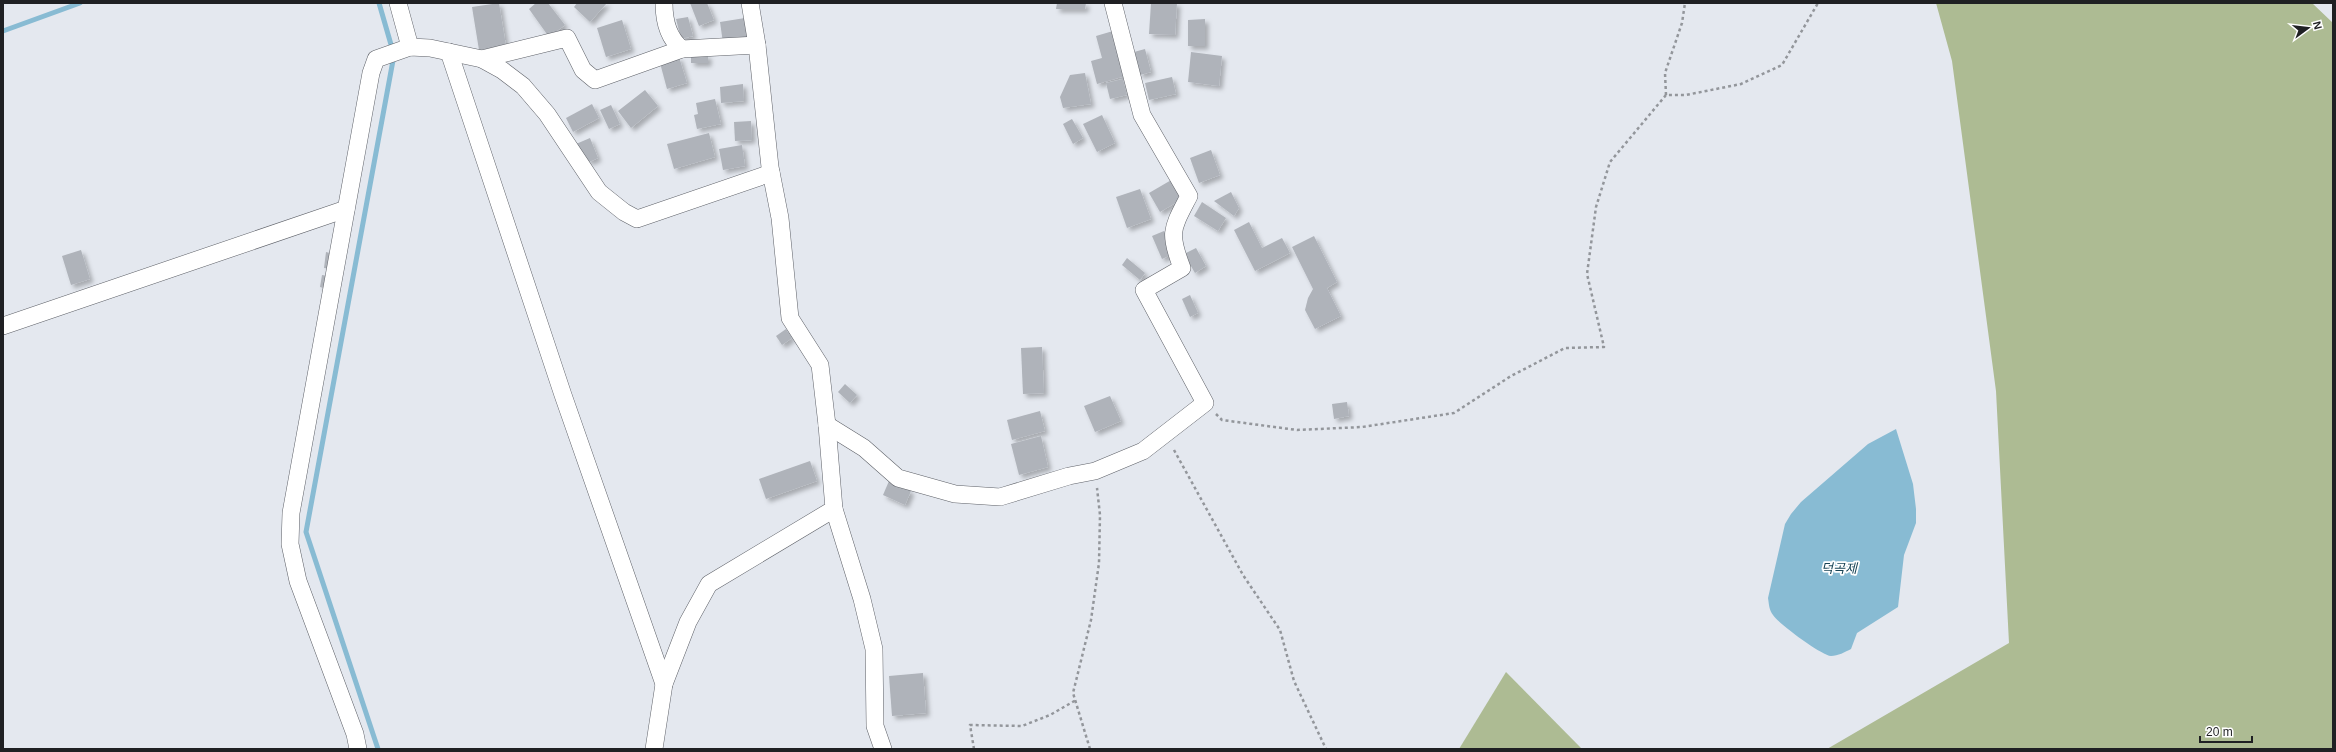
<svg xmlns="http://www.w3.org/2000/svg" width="2336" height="752" font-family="Arial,'Noto Sans KR',sans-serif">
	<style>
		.green { fill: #adbb93 }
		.water { fill: #88bbd3 }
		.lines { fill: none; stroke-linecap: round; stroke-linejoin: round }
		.stream { stroke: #88bbd3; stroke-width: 5 }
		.building { fill: #afb3ba; filter: url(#shadow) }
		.minor-casing { stroke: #5e6168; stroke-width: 18 }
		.path { stroke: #93969b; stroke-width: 2.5; stroke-dasharray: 3 3; stroke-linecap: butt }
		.minor { stroke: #fff; stroke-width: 17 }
		.labels { text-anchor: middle; stroke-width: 3.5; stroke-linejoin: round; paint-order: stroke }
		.water-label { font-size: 13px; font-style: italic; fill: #184456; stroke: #fff }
	</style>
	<defs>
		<filter id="shadow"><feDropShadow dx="3.5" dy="3.5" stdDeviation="2" flood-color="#0004"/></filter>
	</defs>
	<rect width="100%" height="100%" fill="#e4e8ef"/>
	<g class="green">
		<path d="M1936 3H2312L2333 23V749H1827L2009 643 1996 391 1952 61Z"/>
		<path d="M1506 672 1582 749H1459Z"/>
	</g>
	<path class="water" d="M1896 429 1913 484 1916 509V523L1904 555 1898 607 1857 633 1851 649C1845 652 1838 656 1831 656 1821 655 1779 624 1773 615 1769 610 1769 604 1768 598L1785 524 1791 514 1801 502 1868 444Z"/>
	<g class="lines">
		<g class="stream">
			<path d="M3 31 80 3"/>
			<path d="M378 749 306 532 394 55 379 3"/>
		</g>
	</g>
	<g class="building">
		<path d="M499 3 506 46 479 50 472 7Z"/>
		<path d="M536 3H548L565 25 549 37 529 9Z"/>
		<path d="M577 3H607L590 22 574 7Z"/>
		<path d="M690 3H707L714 20 699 26Z"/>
		<path d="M1057 3H1086L1085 9H1056Z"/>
		<path d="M1151 3H1177L1175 35 1149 34Z"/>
		<path d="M688 17 693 36 681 39 676 19Z"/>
		<path d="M745 18 748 39 723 43 720 22Z"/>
		<path d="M1205 19V46H1188V20Z"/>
		<path d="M622 20 631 49 606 57 597 28Z"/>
		<path d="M1113 31 1125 76 1097 84 1091 61 1102 58 1096 36Z"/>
		<path d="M1145 49 1151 72 1140 75 1134 52Z"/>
		<path d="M1191 52 1222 56 1219 86 1188 82Z"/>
		<rect x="691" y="55" width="17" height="8"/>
		<path d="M679 57 687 83 667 89 660 63Z"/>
		<path d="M1085 73 1091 104 1063 108 1060 97 1070 75Z"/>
		<path d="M1172 77 1176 94 1149 100 1145 83Z"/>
		<path d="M1123 79 1127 95 1110 99 1106 83Z"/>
		<path d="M743 84 744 101 721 103 720 87Z"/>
		<path d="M645 90 658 106 631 128 618 111Z"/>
		<path d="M715 99 721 124 697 129 694 115 698 114 696 103Z"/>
		<path d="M592 104 599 118 573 132 566 118Z"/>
		<path d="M611 105 620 124 609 129 600 110Z"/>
		<path d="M1102 115 1115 143 1097 152 1083 124Z"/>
		<path d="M1072 119 1083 138 1073 144 1063 124Z"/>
		<path d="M751 121 752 140 735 141 734 122Z"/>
		<path d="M709 133 715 157 674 169 667 144Z"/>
		<path d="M590 138 598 158 589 162 576 144Z"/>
		<path d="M742 145 745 166 723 170 719 149Z"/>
		<path d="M1211 150 1220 175 1199 183 1190 158Z"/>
		<path d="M1173 179 1184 198 1160 212 1149 193Z"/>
		<path d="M1140 189 1151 219 1127 228 1116 197Z"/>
		<path d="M1231 192 1239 208 1234 216 1214 201Z"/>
		<path d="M1202 202 1226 218 1218 231 1194 216Z"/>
		<path d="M1249 222 1262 248 1282 238 1290 253 1255 271 1234 230Z"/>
		<path d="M1164 231 1173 254 1162 259 1152 236Z"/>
		<path d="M1314 236 1337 282 1327 288 1341 316 1315 329 1305 310 1308 298 1313 289 1292 247Z"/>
		<path d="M1196 248 1206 266 1195 273 1184 254Z"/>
		<path d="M81 250 90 279 71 285 62 256Z"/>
		<path d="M326 252 334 254 332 269 324 268Z"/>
		<path d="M1127 258 1145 273 1140 280 1122 265Z"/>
		<path d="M322 275 329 276 327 289 320 287Z"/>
		<path d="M1190 295 1198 313 1190 317 1182 299Z"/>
		<path d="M786 329 792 338 782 345 776 336Z"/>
		<path d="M1042 347 1044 393 1023 394 1021 348Z"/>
		<path d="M845 384 857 395 850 403 838 392Z"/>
		<path d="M1110 396 1121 421 1095 432 1084 406Z"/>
		<path d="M1347 402 1349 416 1334 419 1332 404Z"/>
		<path d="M1040 411 1045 431 1012 440 1007 420Z"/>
		<path d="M1041 436 1048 467 1019 475 1011 444Z"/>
		<path d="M810 461 817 481 766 499 759 479Z"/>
		<path d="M889 481 911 491 905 505 883 495Z"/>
		<path d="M923 673 926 713 892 716 889 676Z"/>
	</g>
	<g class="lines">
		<g class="minor-casing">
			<g id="minor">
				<path d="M398 3 410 47"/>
				<path d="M664 3C664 20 668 38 682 49L757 45"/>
				<path d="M449 52 563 395 664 684"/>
				<path d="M482 59 567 38 583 70 595 80 682 49"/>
				<path d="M3 326 346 209"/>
				<path d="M827 425 864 448 898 478 955 494 1000 497 1069 476 1095 471 1143 451 1205 403 1144 290 1182 268C1168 232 1172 229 1189 196L1142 115 1113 3"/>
				<path d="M834 509 862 599 874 649 875 726 883 749"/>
				<path d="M358 749 355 734 298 581 290 544 291 513 371 73 376 59 410 47 430 48 482 59 502 70 523 86 547 114 599 192 624 212 637 219 771 173"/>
				<path d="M654 749 664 684 688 622 709 584 834 509 827 425 820 365 790 318 780 218 770 167 757 45 750 3"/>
			</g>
		</g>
		<g class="path">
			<path d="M1666 95 1665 73 1682 23 1685 3"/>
			<path d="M1216 414 1222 420 1297 430 1362 427 1454 413 1511 376 1565 348 1604 347 1587 274 1596 207 1610 162 1666 95H1686L1741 84 1782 65 1818 3"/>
			<path d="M1174 450 1243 575 1280 630 1294 681 1326 749"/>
			<path d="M974 749 970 725 1022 726 1050 715 1076 700"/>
			<path d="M1090 749 1073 693 1091 620 1099 563 1100 515 1097 488"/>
		</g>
		<use href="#minor" class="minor"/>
	</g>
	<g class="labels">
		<g class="water-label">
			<text x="1839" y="573">덕곡제</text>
		</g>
	</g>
	<rect width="2336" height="752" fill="none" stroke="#1f2023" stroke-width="8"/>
	<g transform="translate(2308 28) rotate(75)" stroke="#ffffff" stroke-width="3" paint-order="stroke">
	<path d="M0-3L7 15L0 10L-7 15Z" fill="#1f2023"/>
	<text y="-6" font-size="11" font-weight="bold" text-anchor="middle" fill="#1f2023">N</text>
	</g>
	<path d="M2200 736v6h52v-6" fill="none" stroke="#1f2023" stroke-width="2"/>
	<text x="2206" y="736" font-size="12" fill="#1f2023" stroke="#ffffff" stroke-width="3" paint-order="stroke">20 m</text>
</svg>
